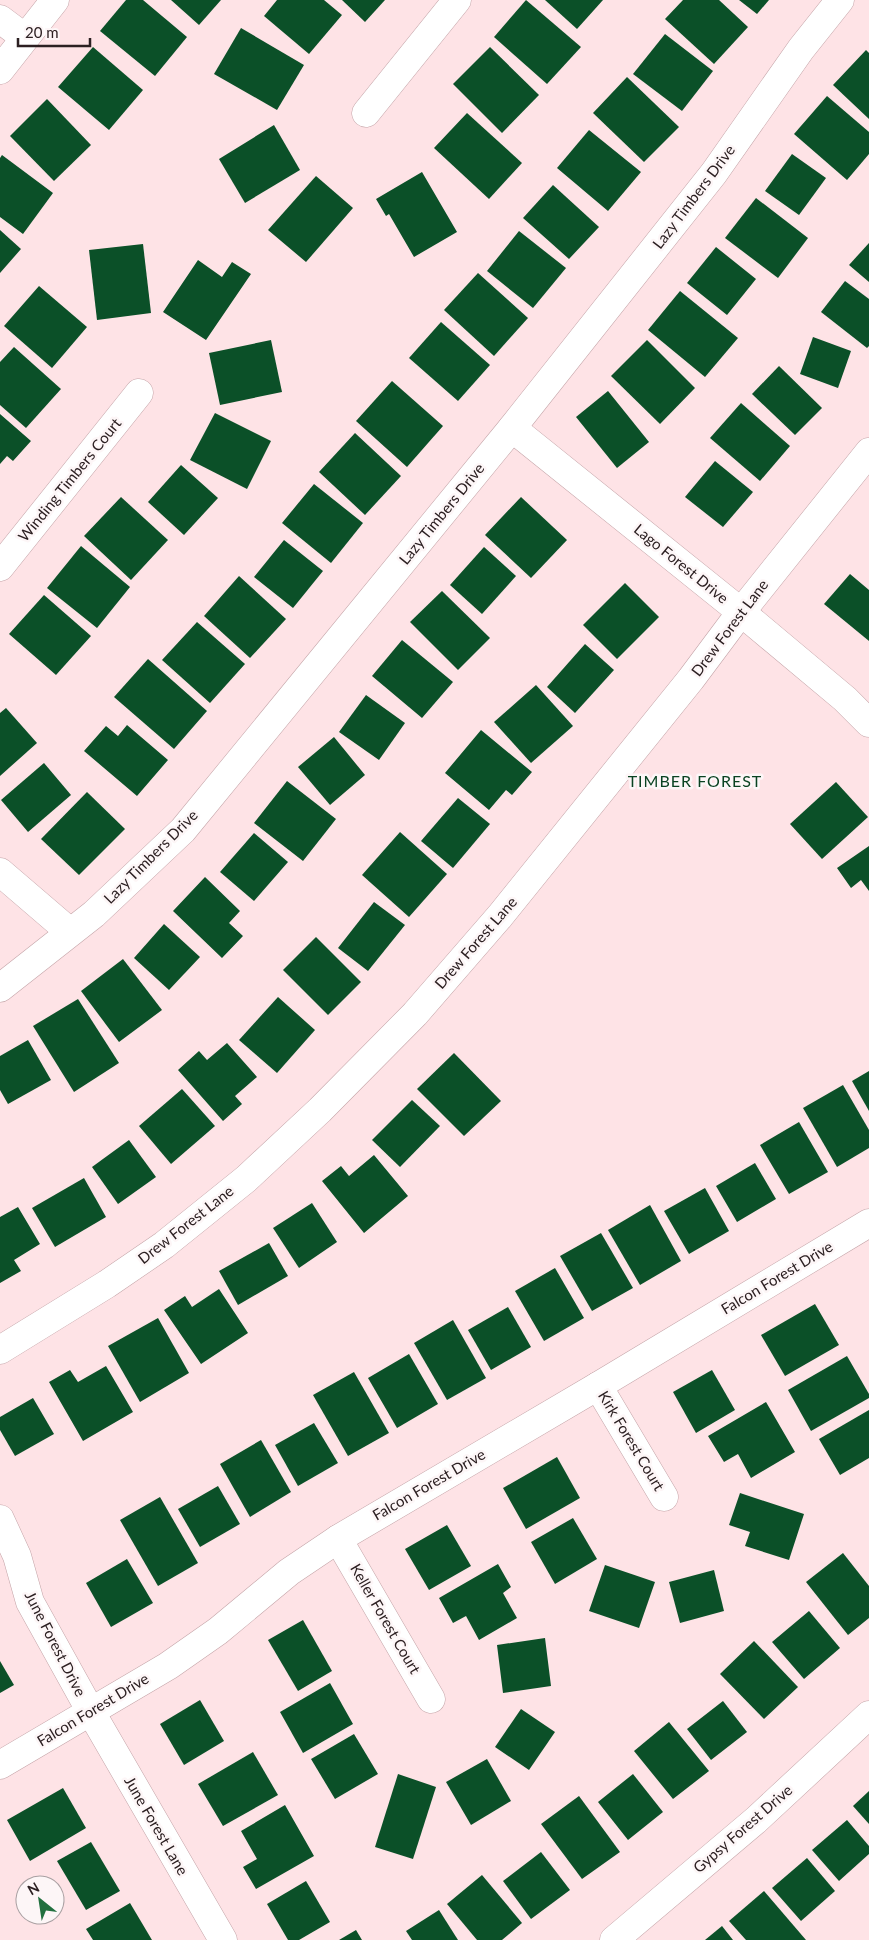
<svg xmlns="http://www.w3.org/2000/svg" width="869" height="1940" font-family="Lato,sans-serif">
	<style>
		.building { fill: #0b5028 }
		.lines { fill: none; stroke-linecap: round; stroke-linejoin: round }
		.minor-casing { stroke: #c4a4a8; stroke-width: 29 }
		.minor { stroke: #fff; stroke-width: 28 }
		.labels { text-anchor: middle; stroke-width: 5; stroke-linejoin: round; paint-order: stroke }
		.street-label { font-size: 15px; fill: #2c2022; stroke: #fdf6f7 }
		.neighbourhood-label { font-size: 16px; letter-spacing: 1px; fill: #0a4221; stroke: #fdf6f7 }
	</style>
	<rect width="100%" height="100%" fill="#fee3e6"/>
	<g class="building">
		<path d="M126 0H143L187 37 155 76 100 31Z"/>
		<path d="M171 0H221L199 25Z"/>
		<path d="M277 0H324L342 15 309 54 264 16Z"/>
		<path d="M342 0H385L365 22Z"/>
		<path d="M526 0 581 47 547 84 494 37Z"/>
		<path d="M545 0H603L577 29Z"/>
		<path d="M683 0H719L748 27 714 64 665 19Z"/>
		<path d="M739 0H769L757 14Z"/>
		<path d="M241 28 304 65 277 110 214 74Z"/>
		<path d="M665 34 713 71 682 111 633 74Z"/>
		<path d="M93 47 143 90 109 130 58 87Z"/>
		<path d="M490 47 539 95 502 133 453 84Z"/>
		<path d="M866 50 869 53V119L833 85Z"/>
		<path d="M627 77 679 127 644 162 593 113Z"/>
		<path d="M827 96 869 132V154L847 180 794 134Z"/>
		<path d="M47 99 91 145 54 181 10 136Z"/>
		<path d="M467 113 522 163 489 199 434 148Z"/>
		<path d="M274 125 300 170 245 203 219 159Z"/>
		<path d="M589 130 641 172 608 211 557 168Z"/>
		<path d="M792 154 826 178 799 215 765 191Z"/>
		<path d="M2 155 53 193 23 234 0 217V158Z"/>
		<path d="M422 172 457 232 414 257 389 214 386 216 376 199Z"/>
		<path d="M316 176 353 208 306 262 268 230Z"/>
		<path d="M553 185 599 227 569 259 523 218Z"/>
		<path d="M756 198 808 238 778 278 725 238Z"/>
		<path d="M0 230 21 249 0 273Z"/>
		<path d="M519 231 566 268 533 308 487 271Z"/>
		<path d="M869 243V282L849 265Z"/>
		<path d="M143 244 151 313 97 320 89 250Z"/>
		<path d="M716 247 756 279 727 315 687 283Z"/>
		<path d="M198 260 222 277 232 262 251 274 206 340 163 312Z"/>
		<path d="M478 273 528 318 494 356 444 310Z"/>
		<path d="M845 281 869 299V346L867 348 821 312Z"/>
		<path d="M39 286 87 327 52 368 4 326Z"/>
		<path d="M680 291 738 338 705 377 648 330Z"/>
		<path d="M441 322 490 365 458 401 409 358Z"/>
		<path d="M813 337 851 351 838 388 800 374Z"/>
		<path d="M271 340 282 392 220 405 209 353Z"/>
		<path d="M647 340 695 388 660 424 611 376Z"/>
		<path d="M14 347 61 389 26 428 0 405V362Z"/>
		<path d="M779 366 822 408 795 435 752 394Z"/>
		<path d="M392 381 443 426 407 467 356 421Z"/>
		<path d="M608 391 649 442 617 468 576 417Z"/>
		<path d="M741 403 790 446 760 481 710 438Z"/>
		<path d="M215 413 271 441 247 489 190 460Z"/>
		<path d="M0 414 31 441 13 461 7 456 0 464Z"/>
		<path d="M355 433 401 476 365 515 319 472Z"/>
		<path d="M715 461 753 492 723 527 685 497Z"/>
		<path d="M181 465 218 498 184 535 148 502Z"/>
		<path d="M314 484 363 523 331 563 282 523Z"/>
		<path d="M121 497 168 540 131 580 84 536Z"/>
		<path d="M521 497 567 540 531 578 485 535Z"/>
		<path d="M284 540 323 571 293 608 254 577Z"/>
		<path d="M81 546 130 587 97 628 47 588Z"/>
		<path d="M484 547 516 576 482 614 450 585Z"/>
		<path d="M850 574 869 590V641L824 604Z"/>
		<path d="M239 576 286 619 250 658 204 616Z"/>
		<path d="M625 583 659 617 617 659 583 625Z"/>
		<path d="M442 591 490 638 458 670 410 622Z"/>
		<path d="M44 595 91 636 56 675 9 634Z"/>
		<path d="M197 622 245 664 210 703 162 660Z"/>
		<path d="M402 640 453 682 422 718 372 676Z"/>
		<path d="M585 644 614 670 575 713 547 687Z"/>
		<path d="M148 659 207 711 174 749 114 697Z"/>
		<path d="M536 685 573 726 531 763 494 722Z"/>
		<path d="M366 695 405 723 379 760 339 732Z"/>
		<path d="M6 708 37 743 0 776V713Z"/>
		<path d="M127 725 168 760 137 796 84 751 106 726 118 736Z"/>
		<path d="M481 730 532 772 512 795 506 790 489 810 445 773Z"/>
		<path d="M334 737 365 775 330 805 298 767Z"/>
		<path d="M44 763 71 795 28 832 1 800Z"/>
		<path d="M287 781 336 819 303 861 254 823Z"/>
		<path d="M836 782 868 817 822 859 790 824Z"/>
		<path d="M87 792 125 829 79 875 41 839Z"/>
		<path d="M458 798 490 824 453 868 421 841Z"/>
		<path d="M400 832 447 874 409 917 362 875Z"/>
		<path d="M254 833 288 862 254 901 220 872Z"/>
		<path d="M869 846V891L861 880 851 888 837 868Z"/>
		<path d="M205 877 240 911 229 923 243 936 222 958 173 911Z"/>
		<path d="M374 902 405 925 368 971 338 948Z"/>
		<path d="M164 924 200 957 169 990 134 958Z"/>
		<path d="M316 937 361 982 328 1015 283 970Z"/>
		<path d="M123 959 162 1010 119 1042 81 991Z"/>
		<path d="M278 997 315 1030 277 1073 239 1040Z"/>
		<path d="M78 999 119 1063 74 1092 33 1026Z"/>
		<path d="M28 1040 51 1080 8 1104 0 1090V1056Z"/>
		<path d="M227 1043 257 1077 235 1096 242 1104 223 1121 178 1070 199 1051 207 1060Z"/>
		<path d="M454 1053 501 1101 464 1136 417 1089Z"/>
		<path d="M869 1071V1111L852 1081Z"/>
		<path d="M843 1085 869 1130V1148L837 1167 803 1108Z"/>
		<path d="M182 1089 215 1126 171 1164 139 1126Z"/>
		<path d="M412 1100 440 1126 400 1167 372 1140Z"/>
		<path d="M799 1122 828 1172 789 1194 760 1145Z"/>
		<path d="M129 1140 156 1177 118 1204 92 1167Z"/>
		<path d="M374 1155 408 1196 364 1233 322 1181 341 1166 349 1176Z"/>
		<path d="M755 1163 776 1199 737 1222 716 1186Z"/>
		<path d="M84 1178 106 1217 55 1247 32 1208Z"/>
		<path d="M705 1188 729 1231 689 1254 664 1211Z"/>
		<path d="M312 1203 337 1242 299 1268 273 1228Z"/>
		<path d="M650 1205 681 1261 640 1285 608 1230Z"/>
		<path d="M18 1207 40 1244 14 1260 21 1271 0 1283V1217Z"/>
		<path d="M601 1233 633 1288 592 1311 560 1256Z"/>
		<path d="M269 1243 288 1276 238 1305 219 1271Z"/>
		<path d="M555 1268 584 1318 544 1341 515 1291Z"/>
		<path d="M219 1289 248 1333 201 1364 164 1310 185 1296 192 1307Z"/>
		<path d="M815 1304 839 1345 785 1376 761 1335Z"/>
		<path d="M508 1307 531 1347 491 1370 468 1330Z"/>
		<path d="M158 1318 189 1373 140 1402 108 1346Z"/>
		<path d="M453 1320 486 1378 447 1400 414 1343Z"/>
		<path d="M409 1354 438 1404 397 1428 368 1378Z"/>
		<path d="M847 1356 869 1394V1398L811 1431 788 1390Z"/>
		<path d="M106 1366 133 1412 83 1441 49 1382 70 1370 78 1382Z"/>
		<path d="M712 1370 735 1410 696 1433 673 1392Z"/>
		<path d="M354 1372 389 1433 348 1456 313 1395Z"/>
		<path d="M33 1398 54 1434 15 1456 0 1430V1417Z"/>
		<path d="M766 1402 795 1452 751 1478 738 1454 724 1462 708 1436Z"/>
		<path d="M869 1410V1458L840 1475 819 1439Z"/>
		<path d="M314 1423 338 1463 298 1486 275 1445Z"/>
		<path d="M261 1440 291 1492 250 1517 220 1464Z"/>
		<path d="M557 1457 580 1498 526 1529 503 1488Z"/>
		<path d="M218 1486 240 1524 200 1547 178 1509Z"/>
		<path d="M740 1493 804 1514 789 1560 745 1546 750 1532 729 1525Z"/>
		<path d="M160 1497 198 1563 158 1586 120 1520Z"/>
		<path d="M573 1518 597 1559 555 1584 531 1542Z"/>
		<path d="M447 1525 471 1566 429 1590 405 1549Z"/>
		<path d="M843 1553 869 1586V1618L848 1635 806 1582Z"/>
		<path d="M127 1559 153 1603 111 1627 86 1583Z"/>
		<path d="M498 1564 511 1587 503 1593 517 1618 479 1640 466 1616 453 1623 439 1598Z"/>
		<path d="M605 1565 655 1582 639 1628 589 1611Z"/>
		<path d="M714 1570 724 1611 680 1623 669 1582Z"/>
		<path d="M809 1611 840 1648 804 1679 772 1642Z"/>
		<path d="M303 1620 332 1671 298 1691 268 1640Z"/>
		<path d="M545 1638 551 1686 503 1693 497 1645Z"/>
		<path d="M754 1641 798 1687 764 1719 720 1674Z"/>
		<path d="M0 1661 14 1685 0 1693Z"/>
		<path d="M330 1683 353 1724 303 1753 280 1712Z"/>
		<path d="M200 1700 224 1741 184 1765 160 1724Z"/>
		<path d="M723 1701 747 1732 711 1760 687 1729Z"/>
		<path d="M521 1709 555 1732 529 1770 495 1747Z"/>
		<path d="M669 1722 709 1771 673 1799 634 1751Z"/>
		<path d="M354 1734 378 1774 335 1799 311 1759Z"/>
		<path d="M253 1752 278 1795 223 1826 198 1784Z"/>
		<path d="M487 1759 511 1801 471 1825 446 1782Z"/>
		<path d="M398 1774 436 1787 413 1859 375 1847Z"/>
		<path d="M633 1774 663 1812 628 1840 598 1802Z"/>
		<path d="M63 1788 86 1828 30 1861 7 1820Z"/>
		<path d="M869 1791V1824L853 1806Z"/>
		<path d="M579 1796 620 1852 582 1879 541 1824Z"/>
		<path d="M285 1805 314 1856 256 1889 243 1867 257 1859 241 1831Z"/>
		<path d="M847 1820 869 1846V1854L839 1881 812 1850Z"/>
		<path d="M91 1842 120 1891 86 1910 57 1861Z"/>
		<path d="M541 1852 570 1890 531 1919 503 1881Z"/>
		<path d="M807 1858 835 1891 801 1921 772 1888Z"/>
		<path d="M482 1875 522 1923 502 1940H477L447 1904Z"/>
		<path d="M306 1881 330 1922 299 1940H288L267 1904Z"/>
		<path d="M764 1891 806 1940H746L729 1921Z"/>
		<path d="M130 1903 152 1940H93L86 1929Z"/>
		<path d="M439 1910 458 1940H412L406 1931Z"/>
		<path d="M722 1926 733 1940H705Z"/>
		<path d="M356 1930 362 1940H339Z"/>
	</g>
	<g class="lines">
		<g class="minor-casing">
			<g id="minor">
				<path d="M0 19 24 37"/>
				<path d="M0 70 55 0"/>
				<path d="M366 113 457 0"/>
				<path d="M512 428 741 612 845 699 869 723"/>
				<path d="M0 567 139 393"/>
				<path d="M0 872 70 932"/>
				<path d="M0 988 94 914 183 830 512 428 714 173 801 49 840 0"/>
				<path d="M0 1350 107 1284 164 1245 246 1179 320 1110 415 1014 500 916 691 679 741 612 869 452"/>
				<path d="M598 1386 664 1497"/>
				<path d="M0 1519 17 1556 30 1602 91 1712 223 1940"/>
				<path d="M338 1539 431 1699"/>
				<path d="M0 1765 168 1666 218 1631 289 1572 338 1539 598 1386 869 1223"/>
				<path d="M614 1940 756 1820 869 1715"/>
			</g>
		</g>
		<use href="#minor" class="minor"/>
	</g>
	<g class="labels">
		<g class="street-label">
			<text transform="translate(694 197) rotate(-53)" y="5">Lazy Timbers Drive</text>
			<text transform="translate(70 480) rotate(-51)" y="5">Winding Timbers Court</text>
			<text transform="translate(442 514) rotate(-51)" y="5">Lazy Timbers Drive</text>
			<text transform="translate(681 564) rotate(39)" y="5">Lago Forest Drive</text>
			<text transform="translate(730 628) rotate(-53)" y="5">Drew Forest Lane</text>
			<text transform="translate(151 857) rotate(-45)" y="5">Lazy Timbers Drive</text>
			<text transform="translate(476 943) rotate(-49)" y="5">Drew Forest Lane</text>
			<text transform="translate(186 1225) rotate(-38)" y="5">Drew Forest Lane</text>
			<text transform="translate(777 1278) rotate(-31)" y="5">Falcon Forest Drive</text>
			<text transform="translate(631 1441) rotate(59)" y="5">Kirk Forest Court</text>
			<text transform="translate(429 1485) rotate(-30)" y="5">Falcon Forest Drive</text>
			<text transform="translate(385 1619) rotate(60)" y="5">Keller Forest Court</text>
			<text transform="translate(55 1644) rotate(63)" y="5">June Forest Drive</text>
			<text transform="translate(93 1710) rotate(-31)" y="5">Falcon Forest Drive</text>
			<text transform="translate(156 1826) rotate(60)" y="5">June Forest Lane</text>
			<text transform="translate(743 1829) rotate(-41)" y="5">Gypsy Forest Drive</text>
		</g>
		<g class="neighbourhood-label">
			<text x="695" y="787">TIMBER FOREST</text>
		</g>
	</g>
	<g transform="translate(40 1900) rotate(330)"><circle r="24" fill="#fdf6f7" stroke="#a9a0a2"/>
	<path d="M0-4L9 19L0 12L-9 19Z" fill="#22703f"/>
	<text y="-8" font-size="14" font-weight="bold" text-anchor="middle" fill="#2c2022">N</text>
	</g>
	<path d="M18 38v8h72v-8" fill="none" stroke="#2c2022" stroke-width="2.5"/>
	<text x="25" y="38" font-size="15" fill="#2c2022" stroke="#fdf6f7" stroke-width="4" paint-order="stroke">20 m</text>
</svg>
